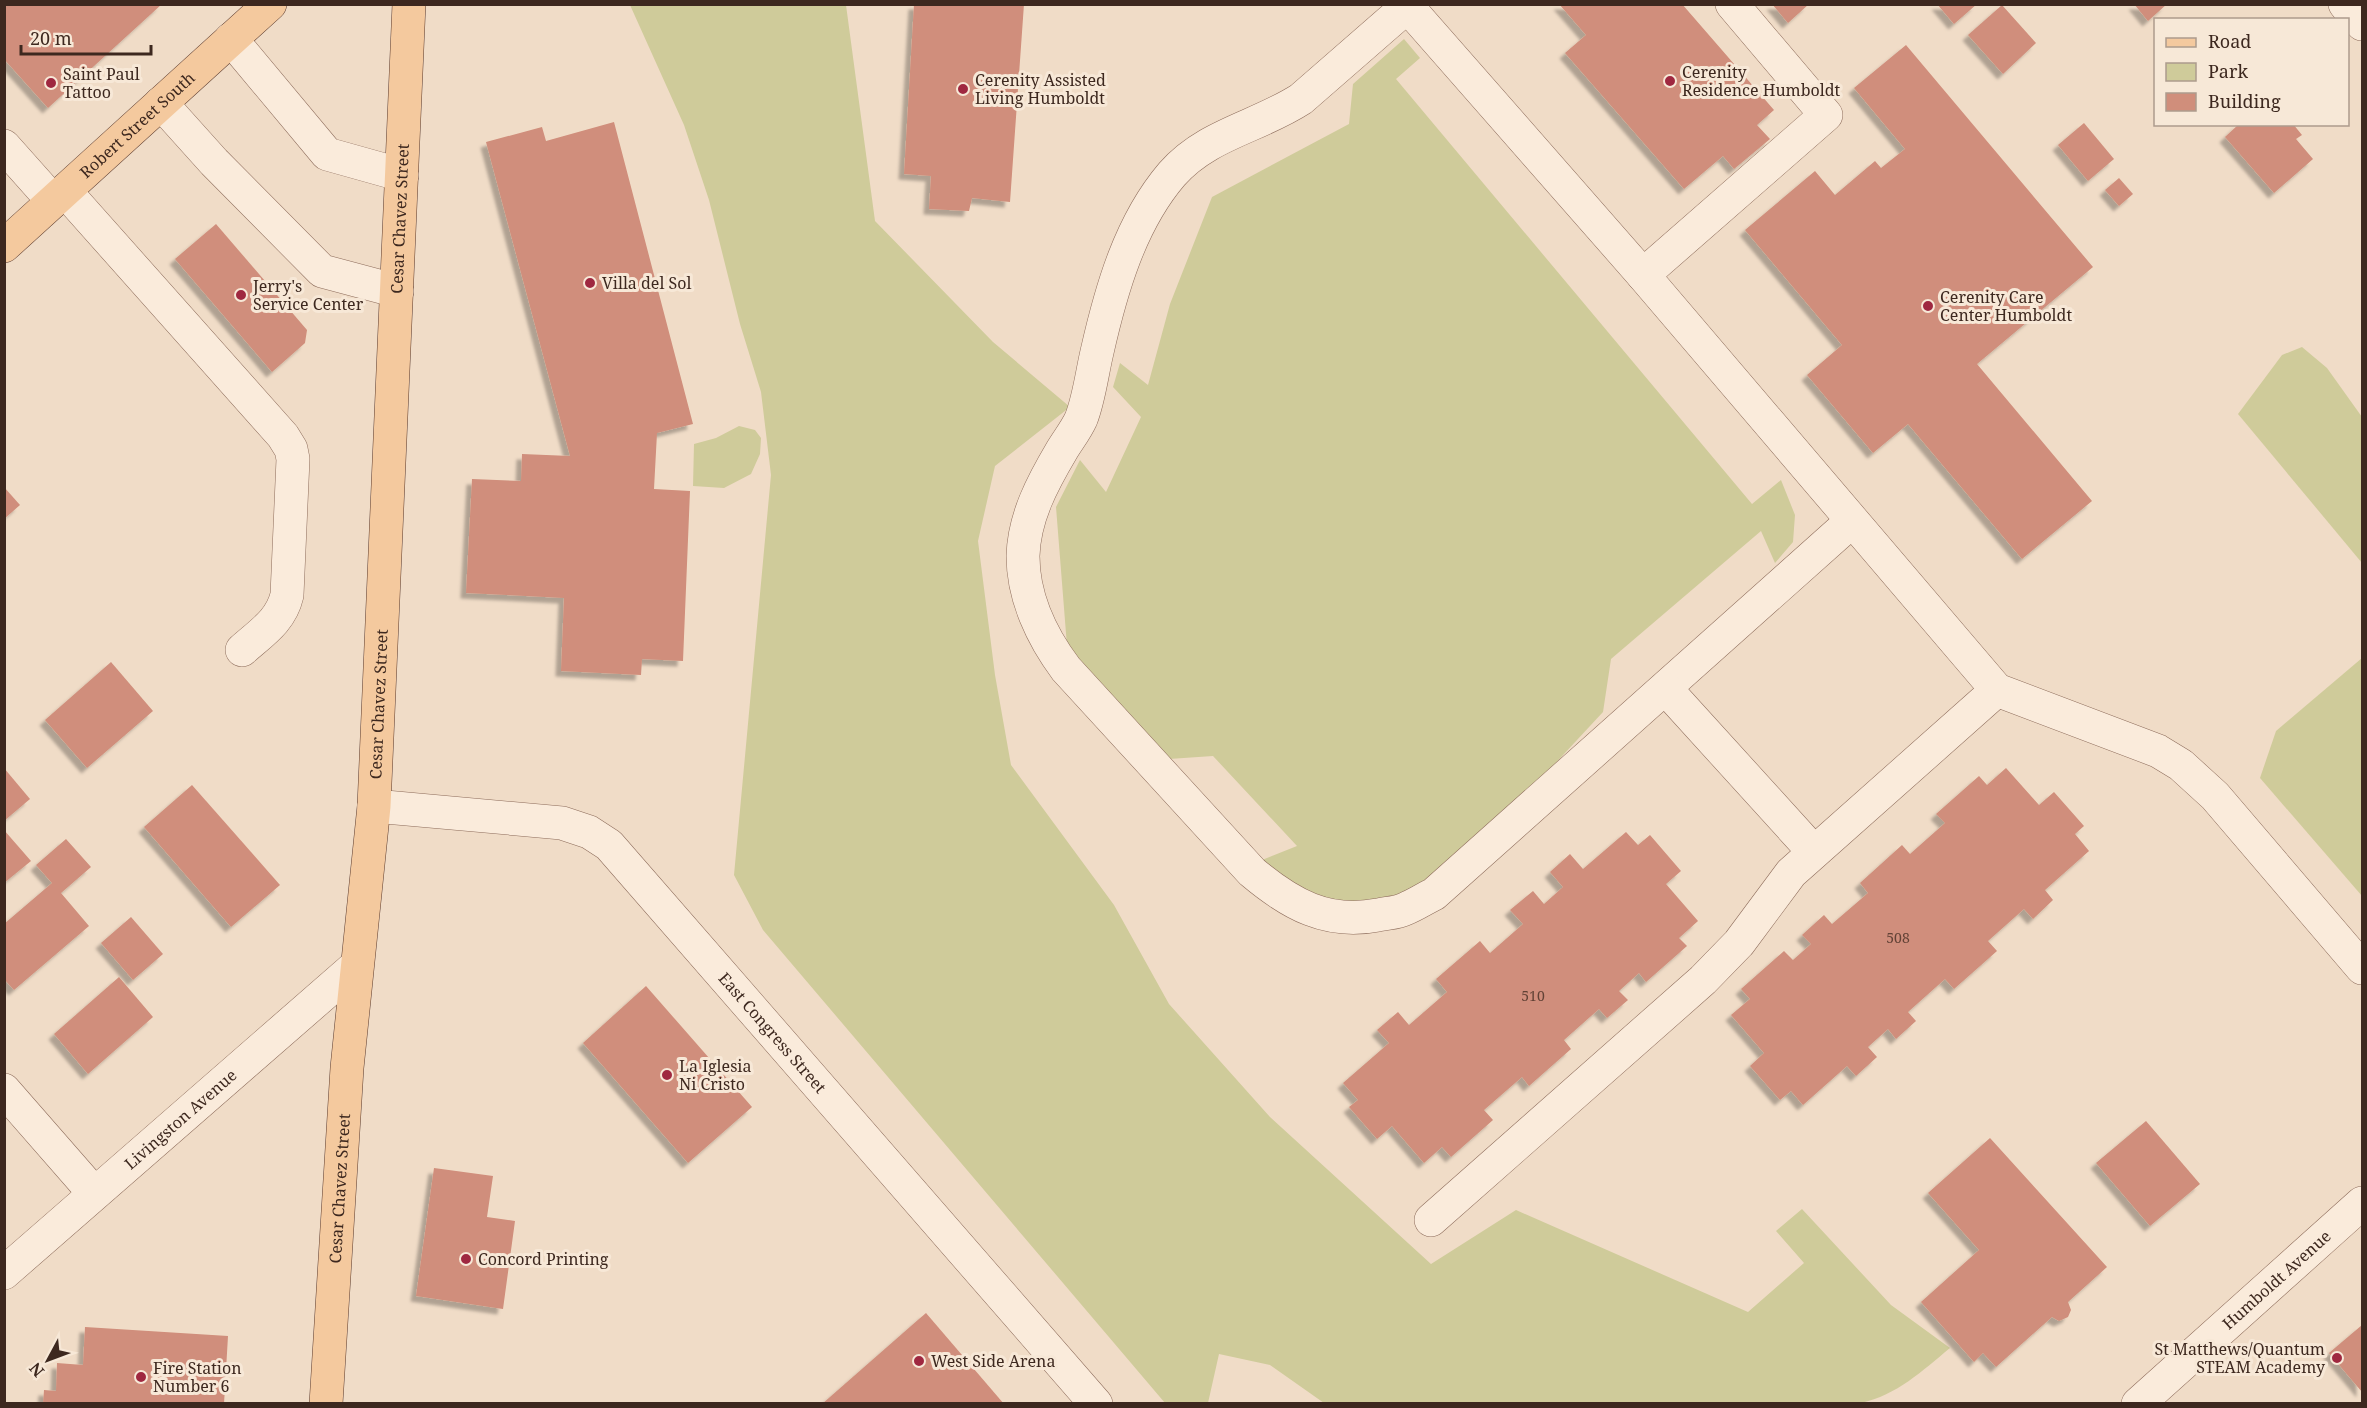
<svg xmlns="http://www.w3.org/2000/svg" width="2367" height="1408" font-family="'Noto Serif',serif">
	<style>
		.green { fill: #cfcb9a }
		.building { fill: #d08e7b; filter: url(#shadow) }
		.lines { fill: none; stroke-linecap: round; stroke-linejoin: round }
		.minor-casing { stroke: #8d6c5b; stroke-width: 34 }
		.major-casing { stroke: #5b3b2f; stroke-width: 34 }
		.minor { stroke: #faebdb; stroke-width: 33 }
		.major { stroke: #f4c99e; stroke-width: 33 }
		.poi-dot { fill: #9f2840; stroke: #f7e8d7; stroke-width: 2 }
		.labels { text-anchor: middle; stroke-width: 6; stroke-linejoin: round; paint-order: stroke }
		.number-label { font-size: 14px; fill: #624236 }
		.poi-label { font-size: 16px; fill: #3d281f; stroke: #f7e8d7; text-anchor: start }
		.street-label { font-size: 16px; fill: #3d281f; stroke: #f7e8d7 }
	</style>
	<defs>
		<filter id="shadow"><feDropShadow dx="-5.5" dy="5.5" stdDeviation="1.5" flood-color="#0004"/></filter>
	</defs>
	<rect width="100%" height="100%" fill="#f0dcc7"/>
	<g class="green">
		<path d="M630 5H846L875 221 993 342 1070 407 995 466 978 541 995 675 1011 765 1114 905 1169 1004 1270 1117 1431 1264 1516 1210 1748 1312 1804 1263 1776 1231 1802 1209 1891 1305 1950 1348C1922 1371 1897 1395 1861 1403H1324L1270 1365 1219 1354 1208 1403H1165L763 930 734 875 771 475 761 392 740 324 709 200 684 125Z"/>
		<path d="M1404 39 1420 58 1396 79 1752 504 1781 480 1795 515 1793 542 1775 563 1761 531 1611 659 1603 712 1434 894 1310 910 1262 860 1297 846 1213 756 1169 759 1067 646 1056 507 1080 460 1106 492 1141 417 1113 387 1120 363 1148 385 1170 304 1212 197 1349 124 1353 84Z"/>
		<path d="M2302 347 2327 368 2362 417V563L2238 414 2282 355Z"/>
		<path d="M739 426 755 430 761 438 760 454 751 474 724 488 693 486 694 444 716 438Z"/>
		<path d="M2362 658V896L2260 778 2276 731Z"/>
	</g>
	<g class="building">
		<path d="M4 4H162L48 108 4 59Z"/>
		<path d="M914 4H1024L1010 202 972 198 969 211 929 209 931 176 904 174Z"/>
		<path d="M1559 4H1682L1774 110 1757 125 1770 139 1734 169 1723 156 1684 189 1565 53 1586 35Z"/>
		<path d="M1772 4H1809L1788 23Z"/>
		<path d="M1937 4H1977L1954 24Z"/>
		<path d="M2134 4H2167L2148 21Z"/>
		<path d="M2002 5 2036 43 2003 74 1968 35Z"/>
		<path d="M1906 45 2093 267 1977 364 2092 501 2022 559 1908 424 1873 453 1807 375 1842 345 1745 230 1815 171 1835 195 1875 161 1881 168 1905 149 1854 88Z"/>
		<path d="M614 122 693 424 657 433 654 489 690 491 683 661 642 659 641 675 561 671 564 598 466 593 472 479 521 481 522 454 570 456 486 142 542 127 546 141Z"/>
		<path d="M2084 123 2114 159 2088 181 2058 145Z"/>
		<path d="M2239 124H2293L2302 135 2296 139 2313 159 2274 193 2225 137Z"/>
		<path d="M2119 178 2133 194 2119 206 2105 190Z"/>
		<path d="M216 224 307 330 305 343 272 372 175 259Z"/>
		<path d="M4 487 20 505 4 519Z"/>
		<path d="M111 662 153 711 87 768 45 720Z"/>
		<path d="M4 768 30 799 4 821Z"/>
		<path d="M2006 768 2039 805 2054 792 2084 826 2075 834 2089 851 2045 890 2053 900 2033 919 2024 909 1988 941 1997 951 1954 989 1945 979 1908 1012 1916 1021 1896 1039 1888 1029 1868 1047 1877 1057 1856 1076 1847 1066 1803 1105 1791 1091 1780 1100 1750 1066 1764 1053 1731 1015 1750 999 1741 989 1784 951 1793 960 1811 944 1802 935 1824 915 1832 924 1868 893 1860 883 1902 845 1910 854 1945 823 1936 814 1979 776 1987 785Z"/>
		<path d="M192 785 280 885 231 927 144 827Z"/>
		<path d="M4 830 31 861 4 883Z"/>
		<path d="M1626 832 1638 845 1650 835 1681 871 1666 884 1698 921 1679 938 1687 946 1646 982 1639 973 1619 991 1628 1000 1607 1018 1599 1009 1564 1040 1571 1049 1529 1086 1522 1077 1484 1110 1493 1120 1451 1157 1442 1147 1424 1163 1392 1126 1377 1139 1349 1107 1358 1100 1343 1083 1389 1043 1377 1030 1398 1012 1409 1025 1447 992 1436 979 1480 941 1490 953 1523 924 1510 910 1533 891 1544 904 1563 887 1550 872 1570 854 1583 869Z"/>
		<path d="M66 839 91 867 61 893 89 926 14 990 4 979V924L52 883 36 865Z"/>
		<path d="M131 917 163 954 133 980 101 943Z"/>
		<path d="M119 977 153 1017 88 1074 54 1034Z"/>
		<path d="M646 986 752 1107 688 1163 583 1043Z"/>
		<path d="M2146 1121 2200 1184 2150 1226 2096 1163Z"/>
		<path d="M1990 1138 2107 1267 2068 1302 2071 1310 2068 1317 2059 1321 2052 1317 1996 1367 1983 1353 1974 1362 1921 1302 1979 1250 1928 1193Z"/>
		<path d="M434 1168 493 1176 487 1217 515 1221 503 1309 416 1296Z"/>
		<path d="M926 1313 1004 1404H822L919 1319Z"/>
		<path d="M2362 1325V1392L2329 1353Z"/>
		<path d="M85 1327 228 1336 224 1404H43L44 1390 56 1391 57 1363 83 1365Z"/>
	</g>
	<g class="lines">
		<g class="minor-casing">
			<g id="minor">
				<path d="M1410 4 1301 99C1258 127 1207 134 1172 174 1130 223 1111 290 1097 352 1092 373 1089 399 1081 419 1076 430 1068 440 1062 450 1043 482 1024 517 1023 556 1023 597 1042 637 1066 669L1252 872C1290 904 1327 925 1378 915 1387 913 1397 913 1405 909 1415 905 1424 899 1434 894L1852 521"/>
				<path d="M2345 4 2362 24"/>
				<path d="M1407 6 1643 275 1997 690 2158 751 2181 765 2215 796 2362 968"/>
				<path d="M231 39 327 154 402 175"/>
				<path d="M161 103 214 162 322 271 397 291"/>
				<path d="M4 146 53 201"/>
				<path d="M65 191 283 436 291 449 293 459 287 595C281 621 261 633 242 650"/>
				<path d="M1643 275 1826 115 1732 4"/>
				<path d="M1666 689 1814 852"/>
				<path id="s1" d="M374 806 562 823 589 832 609 845 1096 1404"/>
				<path d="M4 1090 94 1193"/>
				<path d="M1431 1220 1703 980 1739 943 1791 873 1997 690"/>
				<path id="s2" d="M4 1273 356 966"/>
				<path id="s3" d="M2138 1404 2362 1203"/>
			</g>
		</g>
		<g class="major-casing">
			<g id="major">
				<path id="s4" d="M4 246 270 4"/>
				<path id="s5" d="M326 1404 347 1068 374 806 409 4"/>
			</g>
		</g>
		<use href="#minor" class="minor"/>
		<use href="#major" class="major"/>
	</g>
	<g class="poi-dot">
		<circle cx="1670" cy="81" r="6"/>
		<circle cx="51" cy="83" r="6"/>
		<circle cx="963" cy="89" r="6"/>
		<circle cx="590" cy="283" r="6"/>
		<circle cx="241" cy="295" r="6"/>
		<circle cx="1928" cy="306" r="6"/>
		<circle cx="667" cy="1075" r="6"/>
		<circle cx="466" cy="1259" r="6"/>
		<circle cx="2337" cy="1358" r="6"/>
		<circle cx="919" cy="1361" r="6"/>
		<circle cx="141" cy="1377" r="6"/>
	</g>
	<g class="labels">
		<g class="number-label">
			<text x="1898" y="943">508</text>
			<text x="1533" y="1001">510</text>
		</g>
		<g class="poi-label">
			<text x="1682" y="78">Cerenity<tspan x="1682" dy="18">Residence Humboldt</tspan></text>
			<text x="63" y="80">Saint Paul<tspan x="63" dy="18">Tattoo</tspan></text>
			<text x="975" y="86">Cerenity Assisted<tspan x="975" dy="18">Living Humboldt</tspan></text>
			<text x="602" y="289">Villa del Sol</text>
			<text x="253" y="292">Jerry's<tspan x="253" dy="18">Service Center</tspan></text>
			<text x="1940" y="303">Cerenity Care<tspan x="1940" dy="18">Center Humboldt</tspan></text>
			<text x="679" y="1072">La Iglesia<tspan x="679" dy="18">Ni Cristo</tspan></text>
			<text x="478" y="1265">Concord Printing</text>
			<text x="2325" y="1355" text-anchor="end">St Matthews/Quantum<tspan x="2325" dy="18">STEAM Academy</tspan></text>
			<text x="931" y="1367">West Side Arena</text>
			<text x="153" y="1374">Fire Station<tspan x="153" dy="18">Number 6</tspan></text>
		</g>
		<g class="street-label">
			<text dy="6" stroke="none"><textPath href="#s4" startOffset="180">Robert Street South</textPath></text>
			<text dy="6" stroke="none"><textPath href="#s5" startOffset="1188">Cesar Chavez Street</textPath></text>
			<text dy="6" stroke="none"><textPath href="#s5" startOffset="702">Cesar Chavez Street</textPath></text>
			<text dy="6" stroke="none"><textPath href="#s1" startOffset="490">East Congress Street</textPath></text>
			<text dy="6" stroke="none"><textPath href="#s2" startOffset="234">Livingston Avenue</textPath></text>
			<text dy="6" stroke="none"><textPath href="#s5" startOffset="216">Cesar Chavez Street</textPath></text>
			<text dy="6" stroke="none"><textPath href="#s3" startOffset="186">Humboldt Avenue</textPath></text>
		</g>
	</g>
	<rect width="2367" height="1408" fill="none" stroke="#3d281f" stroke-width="12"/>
	<rect x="2154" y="18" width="195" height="108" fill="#f7e8d7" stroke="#ad9b8d" stroke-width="1.5"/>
	<rect x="2166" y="38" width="30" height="9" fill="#f4c99e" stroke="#ad9b8d" stroke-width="1.5"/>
	<text x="2208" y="48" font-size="18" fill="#3d281f">Road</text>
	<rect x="2166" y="63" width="30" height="18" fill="#cfcb9a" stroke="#ad9b8d" stroke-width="1.5"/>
	<text x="2208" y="78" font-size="18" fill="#3d281f">Park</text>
	<rect x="2166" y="93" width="30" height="18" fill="#d08e7b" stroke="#ad9b8d" stroke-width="1.5"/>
	<text x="2208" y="108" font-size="18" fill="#3d281f">Building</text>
	<g transform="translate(48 1360) rotate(229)" stroke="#f7e8d7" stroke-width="4.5" paint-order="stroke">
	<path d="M0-4.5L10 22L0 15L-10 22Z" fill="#3d281f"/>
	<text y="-9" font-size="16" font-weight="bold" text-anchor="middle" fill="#3d281f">N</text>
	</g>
	<path d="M21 45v9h130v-9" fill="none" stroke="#3d281f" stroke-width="3"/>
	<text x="30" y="45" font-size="18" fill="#3d281f" stroke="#f7e8d7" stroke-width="4.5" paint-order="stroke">20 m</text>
</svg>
